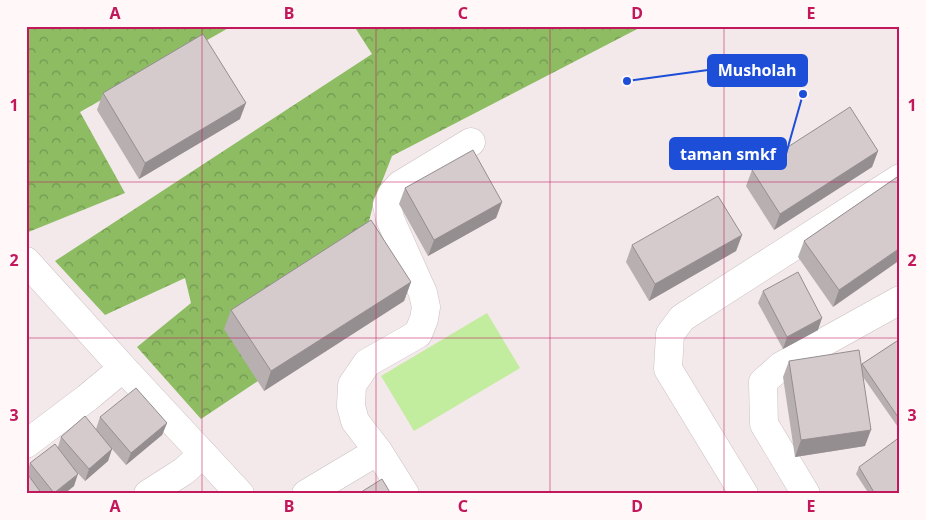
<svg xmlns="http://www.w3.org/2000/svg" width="926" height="520" font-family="'Noto Sans',sans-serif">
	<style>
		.forest { fill: url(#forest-crowns) }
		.park { fill: #c2ec9e }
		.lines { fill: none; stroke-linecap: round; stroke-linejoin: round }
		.minor-casing { stroke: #cac0c1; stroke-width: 29 }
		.minor { stroke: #fff; stroke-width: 28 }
		.wall { fill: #b7afb0 }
		.shaded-wall { fill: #958e90 }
		.building { fill: #d5cbcd; stroke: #958e90 }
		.grid { fill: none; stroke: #c2185b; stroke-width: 1; stroke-opacity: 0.55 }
		.leader { fill: none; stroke: #1d4ed8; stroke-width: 2 }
		.callout-dot { fill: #1d4ed8; stroke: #fff7f8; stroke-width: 2 }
		.callout { fill: #1d4ed8; stroke: #1d4ed8; stroke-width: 2 }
		.callout-label { font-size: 16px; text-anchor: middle; font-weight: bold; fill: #fff }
		.neatline { fill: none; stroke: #c2185b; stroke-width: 2 }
		.grid-label { font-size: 16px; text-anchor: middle; font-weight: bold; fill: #c2185b }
	</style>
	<defs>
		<pattern id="forest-crowns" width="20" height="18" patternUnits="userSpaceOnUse" patternTransform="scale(1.25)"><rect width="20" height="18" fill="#8dbc63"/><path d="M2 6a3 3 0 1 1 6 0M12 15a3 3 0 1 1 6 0" fill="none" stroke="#739851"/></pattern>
	</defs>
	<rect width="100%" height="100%" fill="#f3e9ea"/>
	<g class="forest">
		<path d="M26 26H232L80 112 125 193 26 233Z"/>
		<path d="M354 26H643L392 156 374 202 364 240 225 329 258 381 201 419 137 347 191 303 185 278 105 315 55 261 372 54Z"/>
	</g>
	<path class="park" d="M487 313 520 368 414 431 381 376Z"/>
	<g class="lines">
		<g class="minor-casing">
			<g id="minor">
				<path d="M26 261 123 368 87 398 26 444"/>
				<path d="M123 368 240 494"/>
				<path d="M148 494 184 471 203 454"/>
				<path d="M306 494 378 451"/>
				<path d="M405 494 378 451 355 421 351 406 352 385 367 363 418 334 424 319 426 307 423 293 390 219 387 205 392 194 400 185 471 142"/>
				<path d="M744 494 668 369 670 334 682 318 900 178"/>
				<path d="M806 494 764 424 763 382 781 366 900 300"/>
			</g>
		</g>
		<use href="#minor" class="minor"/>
	</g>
	<g class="wall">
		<path d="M103 93 240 119 139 179 97 110Z"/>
		<path d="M878 151 872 167 774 230 746 186 752 170Z"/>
		<path d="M900 175 833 307 798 257 804 241Z"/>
		<path d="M405 188 502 202 496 218 428 256 399 204Z"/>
		<path d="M742 235 736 251 649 301 626 262 632 245Z"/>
		<path d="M411 282 404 301 264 391 224 329 231 310Z"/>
		<path d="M763 291 818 330 783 349 758 303Z"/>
		<path d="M900 339V430L863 377 865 446 795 457 783 377 789 361 862 364Z"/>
		<path d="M100 417 167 423 162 435 126 465 112 449 108 461 85 481 74 469V486L64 494H26L27 473 30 463 58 447 61 437 96 429Z"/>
		<path d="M859 467 900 494H869L856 474Z"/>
	</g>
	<g class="shaded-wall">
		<path d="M246 103 240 119 139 179 145 163Z"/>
		<path d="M878 151 872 167 774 230 780 214Z"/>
		<path d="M502 202 496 218 428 256 434 240Z"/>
		<path d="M742 235 736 251 649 301 655 284Z"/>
		<path d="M900 248V260L833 307 839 290Z"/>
		<path d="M411 282 404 301 264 391 271 371Z"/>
		<path d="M822 318 818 330 783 349 787 337Z"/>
		<path d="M167 423 162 435 126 465 131 453Z"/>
		<path d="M871 430 865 446 795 457 801 440Z"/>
		<path d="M112 449 108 461 85 481 89 469Z"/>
		<path d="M78 474 74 486 64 494H54Z"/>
	</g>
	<g class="building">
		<path d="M203 34 246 103 145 163 103 93Z"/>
		<path d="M850 107 878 151 780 214 752 170Z"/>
		<path d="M473 150 502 202 434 240 405 188Z"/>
		<path d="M900 175V248L839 290 804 241Z"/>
		<path d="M718 196 742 235 655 284 632 245Z"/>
		<path d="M371 220 411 282 271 371 231 310Z"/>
		<path d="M798 272 822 318 787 337 763 291Z"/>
		<path d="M900 339V420L862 364Z"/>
		<path d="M859 350 871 430 801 440 789 361Z"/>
		<path d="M136 388 167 423 131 453 100 417Z"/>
		<path d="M85 416 112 449 89 469 61 437Z"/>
		<path d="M900 437V494H875L859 467Z"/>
		<path d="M55 444 78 474 54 493 30 463Z"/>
		<path d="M26 472 42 494H26Z"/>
		<path d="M382 479 391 494H358Z"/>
	</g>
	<path class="grid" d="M202 26V494M376 26V494M550 26V494M724 26V494M26 182H900M26 338H900"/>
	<path class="leader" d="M627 81L708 70M803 94L786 154"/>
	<g class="callout-dot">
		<circle cx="627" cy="81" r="5"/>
		<circle cx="803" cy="94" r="5"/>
	</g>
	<g class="callout">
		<rect x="708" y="55" width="99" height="31" rx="5"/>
		<rect x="670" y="138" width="116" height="31" rx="5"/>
	</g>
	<g class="callout-label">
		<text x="757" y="76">Musholah</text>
		<text x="728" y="160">taman smkf</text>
	</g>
	<rect width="926" height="520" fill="none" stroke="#fff7f8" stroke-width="55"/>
	<rect x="28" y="28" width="870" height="464" class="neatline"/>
	<g class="grid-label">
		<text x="115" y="19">A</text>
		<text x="289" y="19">B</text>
		<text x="463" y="19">C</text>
		<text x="637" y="19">D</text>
		<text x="811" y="19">E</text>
		<text x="14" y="111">1</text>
		<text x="912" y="111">1</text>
		<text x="14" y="266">2</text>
		<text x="912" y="266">2</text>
		<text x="14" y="421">3</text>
		<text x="912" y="421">3</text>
		<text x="115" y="512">A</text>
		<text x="289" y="512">B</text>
		<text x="463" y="512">C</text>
		<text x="637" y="512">D</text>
		<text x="811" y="512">E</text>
	</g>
</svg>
